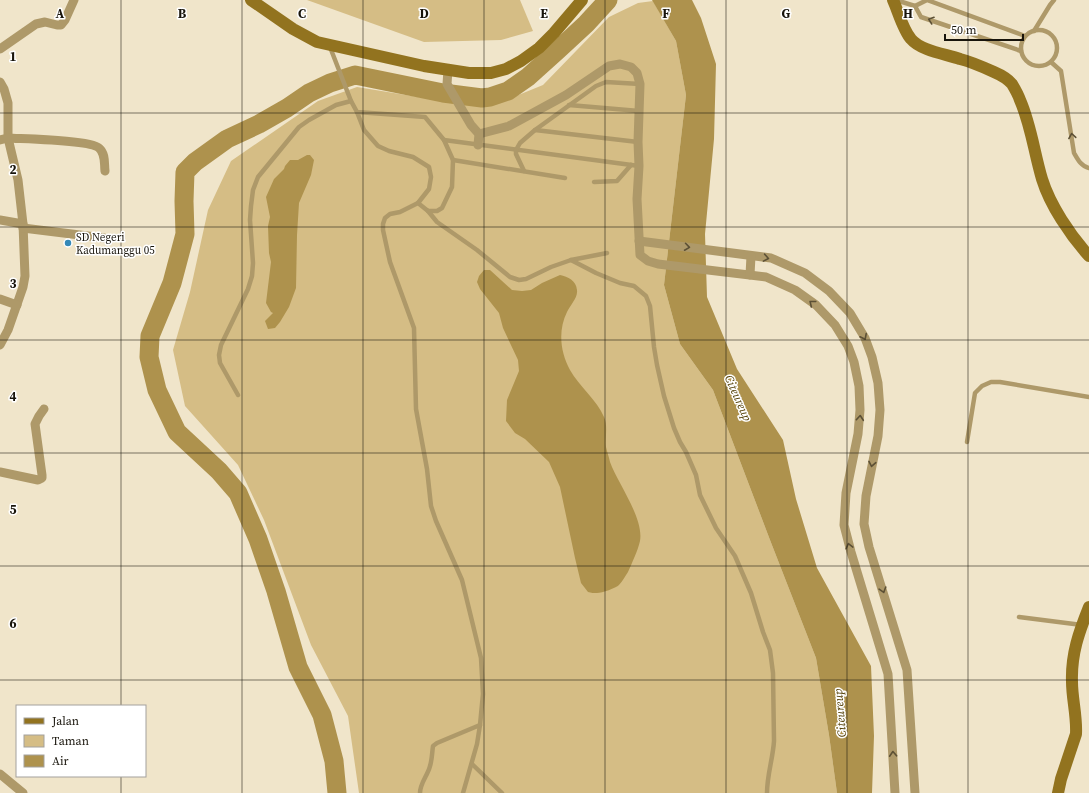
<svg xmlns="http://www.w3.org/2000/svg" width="1089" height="793" font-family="'Source Serif 4',serif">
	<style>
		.green { fill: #d5bd85 }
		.water { fill: #ae924d }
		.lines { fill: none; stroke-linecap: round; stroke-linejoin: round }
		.river { stroke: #ae924d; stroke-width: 19 }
		.lane { stroke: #ae9969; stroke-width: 4.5 }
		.street { stroke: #ae9969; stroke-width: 9 }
		.secondary { stroke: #92731f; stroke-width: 12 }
		.oneway { stroke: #5c5035 }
		.grid { fill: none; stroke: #18140b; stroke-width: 1; stroke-opacity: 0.55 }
		.poi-dot { fill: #3388b7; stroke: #fff; stroke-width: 1.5 }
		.labels { text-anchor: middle; stroke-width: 3; stroke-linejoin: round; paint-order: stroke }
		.poi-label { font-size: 11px; fill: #18140b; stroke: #fff; text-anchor: start }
		.water-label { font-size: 12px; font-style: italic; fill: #554108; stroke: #fff }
		.grid-label { font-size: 13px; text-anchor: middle; font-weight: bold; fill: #18140b; stroke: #fff; stroke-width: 3; stroke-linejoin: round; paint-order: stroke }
	</style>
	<rect width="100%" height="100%" fill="#f0e5ca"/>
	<g class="green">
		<path d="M307 0H520L533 31 501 40 424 42Z"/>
		<path d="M653 1 676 41 686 95 664 285 680 344 713 390 770 540 816 658 829 735 837 793H359L348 716 311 645 264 520 238 465 185 406 173 350 190 292 208 210 231 161 318 101 357 87 467 105 499 103 543 85 609 17 638 3Z"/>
	</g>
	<g class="water">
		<path d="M652 0H692L701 18 716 64 714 139 705 234 707 297 737 369 783 440 796 499 817 568 871 666 874 736 872 793H837L829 735 816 658 770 540 713 390 680 344 664 285 686 95 676 41Z"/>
		<path d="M307 155H310L314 160 311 175 299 203 297 235 296 288 289 307 280 322 275 328 268 329 265 321 273 313 271 312 266 303 271 262 269 253 268 226 270 217 266 197 274 179 284 169 285 166 290 160H298Z"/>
		<path d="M484 270H490L512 290 522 291 531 290 542 283 560 275C568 277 576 280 577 290 578 298 570 305 567 312 558 330 560 352 570 370 579 386 597 400 604 417 608 425 605 438 606 447 607 452 609 457 610 462 618 484 644 518 640 541 638 550 632 563 628 572 625 576 623 581 619 585 616 588 602 593 597 593 594 593 591 593 588 592L581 583 575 558 560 487 549 462 525 439 515 433 506 421 507 400 519 371 518 360 503 328 499 313 480 289 477 282 479 276Z"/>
	</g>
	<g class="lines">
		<path class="river" d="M337 793 334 761 322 715 298 667 276 591 258 539 238 493 219 471 177 432 157 390 149 357 150 336 172 283 185 234 184 201 185 172 195 162 227 139 259 124 287 108 309 93 330 83 355 75 443 93 482 98 490 97 508 91 528 77 558 50 586 24 608 0"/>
		<g class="lane">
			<path d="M896 0 915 6 921 17 1021 51"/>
			<path d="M915 6 927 0 1025 36"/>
			<circle cx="1039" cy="48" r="18"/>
			<path d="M1034 31 1050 5 1054 0"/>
			<path d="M330 47 351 101 357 112 425 117 444 140 453 160 452 187 442 208 437 211H428L418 203"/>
			<path d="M1051 62 1061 71 1074 153C1078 160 1081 166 1089 168"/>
			<path d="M569 105 639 111"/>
			<path d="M357 112 364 130 378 146 389 151 413 157 429 167 431 177 429 189 418 203 400 212 390 214 385 218 383 224V230L390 262 414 328 416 409 427 469 431 506 436 521 462 580 481 658 483 694 480 725 477 744 463 793"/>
			<path d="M535 130 638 142"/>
			<path d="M444 140 639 166"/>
			<path d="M453 160 565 178"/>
			<path d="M524 171 516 154V150L520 143 535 130 596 86 606 82 640 84"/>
			<path d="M594 182 617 181 631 165"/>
			<path d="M428 211 437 222 477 250 510 277 519 280 526 279 551 267 571 260 607 253"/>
			<path d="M571 260 596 273 620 283 634 286 646 296 650 306 654 347 657 365 664 396 674 428 680 442 686 452 696 475 700 495 716 528 735 556 751 593 763 632 770 650 773 673 774 741C773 758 767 775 767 793"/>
			<path d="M238 395 220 363 219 355 221 345 248 289 252 276 253 263 250 220 251 206 253 190 258 177 299 127 309 120 336 105 351 101"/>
			<path d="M967 442 975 393 982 386 991 382H1000L1089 397"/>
			<path d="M1019 617 1082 625"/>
			<path d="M472 764 502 793"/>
			<path d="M420 793C420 783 428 775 430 766 432 760 432 753 433 746L437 743 480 725"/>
		</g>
		<g class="street">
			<path d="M0 49 36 24 45 22 57 25H61L65 20 74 0"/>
			<path d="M448 70 447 84 471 125 479 134 478 145"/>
			<path d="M0 82 4 89 8 103V138L18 180 23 224 25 276 23 287 8 330 0 345"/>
			<path d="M479 134 509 126 566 95 609 66 620 64 631 67 637 73 640 84 638 142 639 166 637 199 640 255 648 261 658 264 766 277 795 290 816 305 835 325 848 346 854 362 859 386 860 410 858 434 846 493 844 525 851 552 888 674 895 793"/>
			<path d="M0 140 8 138C24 139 90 140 99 148 106 154 104 164 105 171"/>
			<path d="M0 220 23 224"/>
			<path d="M23 228 104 238"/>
			<path d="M639 241 771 258 805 273 829 291 850 313 865 338 872 357 878 383 880 410 878 436 866 496 864 524 869 547 907 670 915 793"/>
			<path d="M750 275 751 256"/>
			<path d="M0 299 17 305"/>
			<path d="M0 472 38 480 42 478V475L35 424 39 416 44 409"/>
			<path d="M0 774 23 793"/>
		</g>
		<g class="secondary">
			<path d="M251 0 293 29 317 42 424 66 469 73H491L506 69 521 61 539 48 554 33 582 0"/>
			<path d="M893 0C898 11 903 30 911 39 921 51 946 54 960 59 972 62 983 67 994 72 1001 75 1007 78 1012 84 1015 89 1018 94 1020 100 1031 125 1034 152 1042 179 1050 205 1070 235 1089 256"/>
			<path d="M1058 793 1061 779 1076 734C1077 716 1072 699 1072 682 1071 654 1079 632 1089 607"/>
		</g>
	</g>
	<defs><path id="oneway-chevron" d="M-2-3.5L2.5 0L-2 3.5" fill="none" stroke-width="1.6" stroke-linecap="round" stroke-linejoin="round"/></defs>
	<g class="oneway">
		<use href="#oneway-chevron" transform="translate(931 20) rotate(-161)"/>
		<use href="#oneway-chevron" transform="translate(1072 136) rotate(-99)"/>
		<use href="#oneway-chevron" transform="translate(687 247) rotate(8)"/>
		<use href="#oneway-chevron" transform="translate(766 258) rotate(10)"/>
		<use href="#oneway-chevron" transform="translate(812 303) rotate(-141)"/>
		<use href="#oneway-chevron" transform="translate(864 337) rotate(63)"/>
		<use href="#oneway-chevron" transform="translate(860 418) rotate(-85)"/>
		<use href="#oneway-chevron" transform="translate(872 464) rotate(101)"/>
		<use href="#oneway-chevron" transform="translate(849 546) rotate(-104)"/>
		<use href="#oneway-chevron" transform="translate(883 590) rotate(73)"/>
		<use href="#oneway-chevron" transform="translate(893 754) rotate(-93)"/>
	</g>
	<path class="grid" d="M121 0V706M242 0V793M363 0V793M484 0V793M605 0V793M726 0V793M847 0V793M968 0V793M0 113H1089M0 227H1089M0 340H1089M0 453H1089M0 566H1089M0 680H1089M121 776V793"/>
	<circle class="poi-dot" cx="68" cy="243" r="4"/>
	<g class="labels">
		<g class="poi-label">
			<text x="76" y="241">SD Negeri<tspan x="76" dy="13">Kadumanggu 05</tspan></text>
		</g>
		<g class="water-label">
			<text transform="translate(738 398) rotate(66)" y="4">Citeureup</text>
			<text transform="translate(840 713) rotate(-95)" y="4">Citeureup</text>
		</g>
	</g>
	<g class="grid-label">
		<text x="60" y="18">A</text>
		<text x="182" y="18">B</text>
		<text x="302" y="18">C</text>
		<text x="424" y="18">D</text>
		<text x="544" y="18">E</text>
		<text x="666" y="18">F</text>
		<text x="786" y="18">G</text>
		<text x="908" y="18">H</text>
		<text x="13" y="61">1</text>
		<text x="13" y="174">2</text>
		<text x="13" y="288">3</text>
		<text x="13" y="401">4</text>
		<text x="13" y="514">5</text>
		<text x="13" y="628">6</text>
	</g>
	<rect x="16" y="705" width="130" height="72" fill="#ffffff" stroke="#a3a19d"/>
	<rect x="24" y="718" width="20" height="6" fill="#92731f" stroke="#a3a19d"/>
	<text x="52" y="725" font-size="12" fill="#18140b">Jalan</text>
	<rect x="24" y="735" width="20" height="12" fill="#d5bd85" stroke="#a3a19d"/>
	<text x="52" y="745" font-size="12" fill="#18140b">Taman</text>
	<rect x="24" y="755" width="20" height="12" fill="#ae924d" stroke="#a3a19d"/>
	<text x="52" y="765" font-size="12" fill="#18140b">Air</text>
	<path d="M945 34v6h78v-6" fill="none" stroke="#18140b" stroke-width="2"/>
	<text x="951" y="34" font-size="12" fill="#18140b" stroke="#ffffff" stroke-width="3" paint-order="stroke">50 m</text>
</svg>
